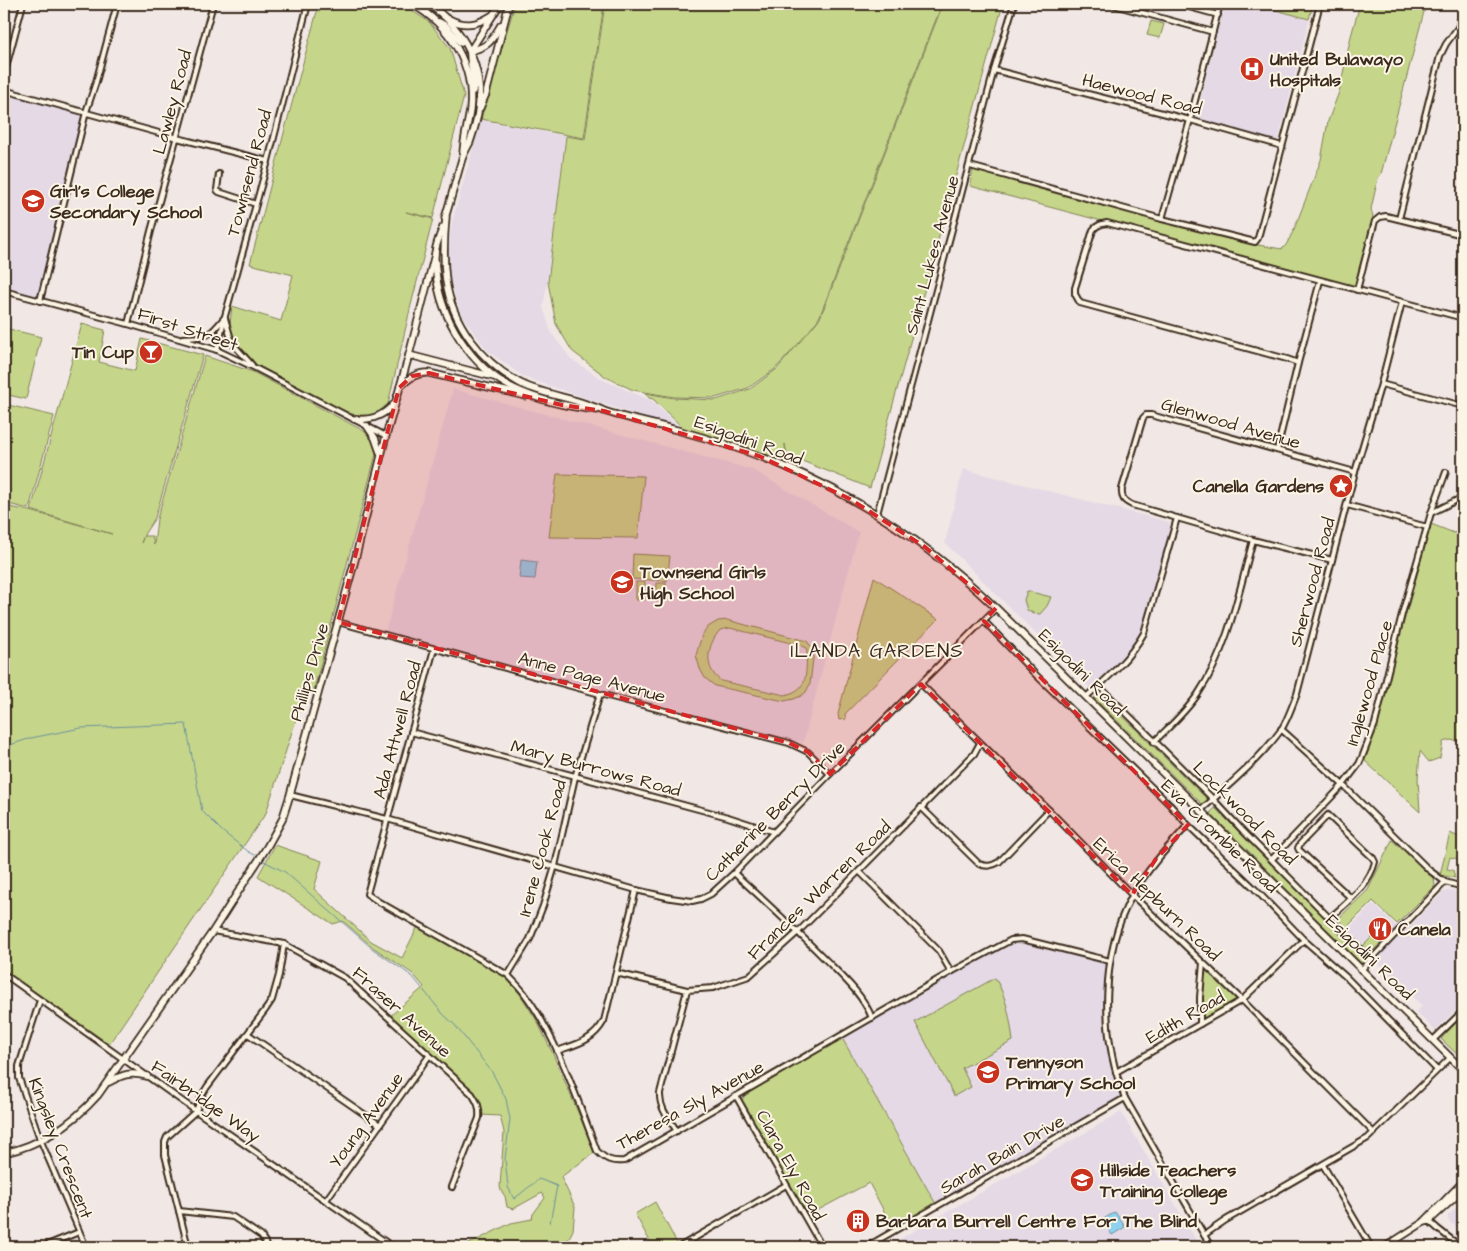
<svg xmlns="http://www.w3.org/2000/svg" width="1467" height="1251" font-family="'Architects Daughter',sans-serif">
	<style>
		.built { fill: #e4d9e5 }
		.green { fill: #c5d68a; stroke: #808054; fill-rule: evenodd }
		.water { fill: #8ed2f0; stroke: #6d8f9c }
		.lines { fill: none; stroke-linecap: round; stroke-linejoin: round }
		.stream { stroke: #6d8f9c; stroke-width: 1 }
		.minor-casing { stroke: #3b2a1e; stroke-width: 8 }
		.secondary-casing { stroke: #3b2a1e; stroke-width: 9 }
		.minor { stroke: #fcf5e5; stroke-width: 4 }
		.secondary { stroke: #fcf5e5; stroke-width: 5.5 }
		.marked { fill: #d62828; fill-opacity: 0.2; stroke: #d62828; stroke-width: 4; stroke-dasharray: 10 6; stroke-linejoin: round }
		.labels { text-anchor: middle; stroke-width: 4; stroke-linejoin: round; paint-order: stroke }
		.poi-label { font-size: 18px; font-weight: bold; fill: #3b2a1e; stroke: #fcf5e5; text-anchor: start }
		.street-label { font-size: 18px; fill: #3b2a1e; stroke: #fcf5e5 }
		.neighbourhood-label { font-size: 19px; letter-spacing: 1px; fill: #3b2a1e; stroke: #fcf5e5 }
	</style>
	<rect width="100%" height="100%" fill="#f1e8e5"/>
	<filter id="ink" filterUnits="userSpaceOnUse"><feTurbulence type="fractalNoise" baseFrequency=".02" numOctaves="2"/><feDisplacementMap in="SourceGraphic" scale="10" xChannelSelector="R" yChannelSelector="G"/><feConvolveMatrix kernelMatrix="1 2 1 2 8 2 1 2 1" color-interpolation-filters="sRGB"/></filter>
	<g filter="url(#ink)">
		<g class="built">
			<path d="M1224 4H1313L1278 141 1196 119Z"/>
			<path d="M4 92 83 113 39 299 4 289Z"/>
			<path d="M481 120 565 136 547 284 543 307 552 334 571 359 603 380 652 401 683 431 524 377 488 351 462 316 448 275V250L452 222Z"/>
			<path d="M453 389 753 470 859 532 803 743 385 632Z"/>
			<path d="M963 469 1169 522 1171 529 1142 632 1135 646 1121 660 1091 689 945 543Z"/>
			<path d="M1452 890 1463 893V1003L1435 1031 1416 1012 1422 1006 1346 932 1373 904 1404 933 1443 892Z"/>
			<path d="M1022 940 1108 962 1107 1010 1108 1039 1124 1098 937 1206 841 1036 1011 942Z"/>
			<path d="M1121 1112 1200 1247H886Z"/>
			<path d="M1463 1201V1232L1449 1222 1448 1216Z"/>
		</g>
		<g class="green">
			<path d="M319 4H399L405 6 429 22 450 48 464 96 433 218 406 212 433 219 411 305 388 404 374 416 350 414 255 364 233 343 230 324 232 306 281 321 293 275 250 264 285 129Z"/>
			<path d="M515 4H604L584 138 481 119Z"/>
			<path d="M605 4H942L819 318 803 339 775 369 748 388 715 398 674 397 633 390 606 377 572 351 556 324 548 282 566 136 585 139Z"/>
			<path d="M943 4H961V7V4H1003L870 488 787 455 785 444 786 463 685 430 653 399 649 398 645 393 674 398 716 400 750 389 777 369 820 318Z"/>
			<path d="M1254 4H1313L1309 19Z"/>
			<path d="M1360 4H1426L1381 174 1378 178 1371 209 1374 221 1355 288 970 186 973 168 1162 220 1252 244 1282 249 1286 245 1293 232 1321 160 1328 121 1339 92 1351 36Z"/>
			<path d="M1151 21 1164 24 1160 38 1147 35Z"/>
			<path d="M82 324 105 330 99 362 135 371 142 339 203 355 155 518 145 533 141 543 144 536H152L154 545 157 519 205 356 253 372 364 431 372 440 376 454 313 693 306 688 266 813 109 1044 4 970V506L30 511 112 534 31 510Z"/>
			<path d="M5 328 41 337 26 399 4 394Z"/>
			<path d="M4 404 54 416 29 509 4 503Z"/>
			<path d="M557 474 644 476 638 538 549 537Z"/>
			<path d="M1431 524 1454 533 1463 528V742L1450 740 1443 742 1440 758 1429 762 1420 751 1418 779 1420 812 1365 761Z"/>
			<path d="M633 554 670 556 667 581 632 579Z"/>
			<path d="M874 577 938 619 845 714 846 719 839 720 838 714Z"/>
			<rect x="636" y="582" width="9" height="18"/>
			<path d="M657 583H666L665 601H656Z"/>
			<path d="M1027 591 1051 597 1047 606 1040 614 1033 613 1027 610 1024 600Z"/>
			<path d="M727 620 807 641 814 651 810 684 806 692 801 696 794 699 784 701 715 686 705 678 700 669 696 655 702 635 708 627 718 621ZM730 628 803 646 806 648 807 652C805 674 810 689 785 695L721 681C703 668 707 645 720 630Z"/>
			<path d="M1099 693 1208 800 1203 805 1094 698Z"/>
			<path d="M1215 808 1366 958 1361 963 1210 813Z"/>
			<path d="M1450 833 1463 839V860L1450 857 1447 869 1453 870 1455 878 1440 875Z"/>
			<path d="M1392 840 1434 879 1435 886 1397 924 1373 901 1346 928 1338 919 1368 890Z"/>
			<path d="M275 845 322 861 314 889 371 941 402 958 418 926 506 977 520 994 537 1021 553 1054 595 1152 561 1177 575 1207 573 1230 565 1246 566 1247H463L511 1223 532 1219 533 1214 545 1198 542 1193 513 1209 507 1207 505 1196 501 1191 500 1186 504 1132 500 1116 480 1115 479 1102 389 1017 424 987 413 974 374 948 343 921 333 924 258 876Z"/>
			<path d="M1388 931 1389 934 1372 952 1366 951 1357 943 1359 942 1363 946 1373 936 1377 940 1379 938 1381 939Z"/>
			<path d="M1205 967 1240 1000 1202 1022Z"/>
			<path d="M995 978C1007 997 1010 1019 1013 1041L962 1068 971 1087 954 1096 915 1022Z"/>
			<path d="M1463 1015V1060L1441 1039Z"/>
			<path d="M842 1038 937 1206 894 1230 869 1183 805 1217 741 1102 745 1095Z"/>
			<path d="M655 1202 678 1245 674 1247H653L635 1214Z"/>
		</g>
		<g class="water">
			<path d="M521 560 537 562 535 579 519 578Z"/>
			<path d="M1115 1212 1125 1227 1112 1235 1102 1220Z"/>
		</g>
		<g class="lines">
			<g class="stream">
				<path d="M4 747 31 738 81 728 186 724 202 811 223 832 249 852 257 856"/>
				<path d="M262 860 285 872 373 949 412 976 443 1014 454 1024 492 1072 506 1099 510 1119 505 1159 508 1187 514 1199 539 1179 557 1186 550 1223"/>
			</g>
			<g class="minor-casing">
				<g id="minor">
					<path d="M1110 4 1213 32"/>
					<path d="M1178 4 1218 15"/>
					<path d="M994 70 1190 120 1282 146"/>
					<path d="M4 75 23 4"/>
					<path d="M4 90 177 138 268 161"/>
					<path d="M970 166 1162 219 1255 242 1258 238 1320 4"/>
					<path d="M219 174 217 190 219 192 256 204"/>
					<path d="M1162 219 1190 120 1220 4"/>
					<path d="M1399 219 1440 56 1446 44 1459 26 1463 9"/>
					<path d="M1357 290 1375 221 1380 217 1386 216 1463 235"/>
					<path d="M4 291 128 324 217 350 255 368 386 436"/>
					<path d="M40 301 86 112 96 82 117 4"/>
					<path d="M225 318 232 343 252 365"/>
					<path d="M128 324 151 231 213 4"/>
					<path d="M182 338C207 337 208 338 224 318"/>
					<path d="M217 350 225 316 268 161 308 4"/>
					<path d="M1298 363 1287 359 1080 303 1075 294V288L1093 230C1097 225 1101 224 1107 223L1463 318"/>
					<path d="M1381 384 1463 406"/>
					<path d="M1277 450 1298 363 1320 281"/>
					<path d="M1347 505 1427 527"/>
					<path d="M1431 513 1463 497"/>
					<path d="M877 514 994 70 1014 4"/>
					<path d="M1332 560 1253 540 1132 505C1124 501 1121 498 1122 489L1143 418 1146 415H1151L1355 472"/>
					<path d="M984 621 1034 673 1170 805 1188 825 1253 887 1304 940 1346 977 1437 1070"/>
					<path d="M338 622 600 694 789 743 808 752 830 774"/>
					<path d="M434 649 367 894 379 902 508 975C513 981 519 986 524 993 557 1037 577 1099 597 1151 606 1160 612 1162 624 1161L951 972 1011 940 1022 939 1110 961"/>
					<path d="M921 684 1049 810 1132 895 1242 1000 1374 1133"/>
					<path d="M1099 686 1213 799 1243 831 1370 959"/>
					<path d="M1086 697C1108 678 1130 658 1144 633L1177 518"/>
					<path d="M1281 729 1343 785 1429 870 1445 882 1463 887"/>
					<path d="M411 732 728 817 774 832"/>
					<path d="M1154 742C1169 727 1186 712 1198 694 1228 650 1239 591 1253 540"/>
					<path d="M290 795 387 819 636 890 671 898 692 901 701 899 711 894 734 873 830 774 996 608"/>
					<path d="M921 807 979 864C987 867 992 866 999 862L1049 810"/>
					<path d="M1201 810C1228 786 1260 759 1281 730 1288 719 1292 706 1297 694L1355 472 1381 384 1402 302"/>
					<path d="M1188 825C1168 847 1148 868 1133 894 1100 952 1100 1038 1125 1098L1211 1247"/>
					<path d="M1272 859 1343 785 1359 764 1363 755 1375 724 1402 614 1431 513 1446 472"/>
					<path d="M859 871 939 951 951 972"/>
					<path d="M734 873C766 902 797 931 827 961 844 978 863 995 872 1018"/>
					<path d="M1330 918C1347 902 1369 886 1375 862L1373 858 1328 815 1300 844 1298 848 1299 850 1351 898"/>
					<path d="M213 931 284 944 345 978 472 1094C478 1103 480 1108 479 1118L452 1187"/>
					<path d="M1361 970 1445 882"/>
					<path d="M616 973 687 990 713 988 749 976 798 932 859 871 974 754 980 743"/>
					<path d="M4 974 196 1111 393 1247"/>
					<path d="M508 975 530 939 543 906 555 866 575 777 600 694"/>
					<path d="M40 1000 19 1066V1078L40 1139 86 1247"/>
					<path d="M1200 1024V997L1203 963"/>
					<path d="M248 1034 380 1125"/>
					<path d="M1433 1040 1463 1011"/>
					<path d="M557 1051C577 1044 593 1041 604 1021L636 890"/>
					<path d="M1116 1072 1242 1000 1304 940"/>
					<path d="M736 1096 822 1247"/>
					<path d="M677 1131C669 1119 659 1108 660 1093L687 990"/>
					<path d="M1323 1165 1371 1247"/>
					<path d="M326 1200 429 1056"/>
					<path d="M179 1211 233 1217 261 1236 265 1242 266 1247"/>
					<path d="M1428 1220 1438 1229 1461 1247"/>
					<path d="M1204 1235 1226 1220 1368 1138 1450 1058"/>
					<path d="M42 1247 79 1232"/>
					<path d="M188 1247 165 1155V1142L167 1137 196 1111 202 1095 207 1087 266 1009 272 1000 279 975 284 944"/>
					<path d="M679 1247 786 1185"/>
					<path d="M866 1247 1125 1098"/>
				</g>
			</g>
			<g class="secondary-casing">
				<g id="secondary">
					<path d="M412 4C450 25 475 66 470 110 468 124 464 137 463 152"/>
					<path d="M428 4C464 27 485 69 478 112 477 122 473 133 470 142 467 148 464 153 462 159 456 179 451 199 445 218"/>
					<path d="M449 19C464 27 477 25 491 16"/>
					<path d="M439 22 446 26 461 43"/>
					<path d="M470 51C490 46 491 41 501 25"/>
					<path d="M473 91C476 78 469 65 470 51L500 4"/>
					<path d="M480 108 486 94 509 4"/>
					<path d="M446 217C444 238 443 259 446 281 452 323 481 361 518 382 535 392 566 397 586 404 592 406 598 408 604 411 627 419 652 423 677 430 710 439 745 450 777 463 860 497 932 547 996 608L1463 1070"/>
					<path d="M443 227C440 235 436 244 435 253 434 259 436 266 436 272 440 318 471 367 513 388 540 401 568 407 597 410"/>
					<path d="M409 355 494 377"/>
					<path d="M400 387C409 378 417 372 429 373L526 396"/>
					<path d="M354 419C370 421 382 417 393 405"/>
					<path d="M367 426 375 438 381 455"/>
					<path d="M109 1082C124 1074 130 1072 147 1076"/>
					<path d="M4 1153C41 1145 73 1123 98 1095L213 931 267 847 282 820 290 795 355 560 386 436 409 355 435 254"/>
					<path d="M1424 1222 1463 1182"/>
					<path d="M1385 1247 1424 1222 1429 1221 1463 1190"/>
				</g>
			</g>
			<use href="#minor" class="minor"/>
			<use href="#secondary" class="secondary"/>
		</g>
	</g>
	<path class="marked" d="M429 373 562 405 604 411 759 456 850 499 925 547 996 608 984 621 1188 825 1156 859 1132 895 921 684 830 774 808 752 789 743 338 622 399 388 412 376Z"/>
	<defs>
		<g id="hospital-disc" transform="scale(1.25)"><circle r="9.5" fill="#c8321e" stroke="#fcf5e5"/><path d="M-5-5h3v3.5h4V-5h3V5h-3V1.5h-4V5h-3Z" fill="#fff"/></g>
		<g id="university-disc" transform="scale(1.25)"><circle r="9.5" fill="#c8321e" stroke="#fcf5e5"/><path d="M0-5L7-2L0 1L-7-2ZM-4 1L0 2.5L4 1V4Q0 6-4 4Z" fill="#fff"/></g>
		<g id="bar-disc" transform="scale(1.25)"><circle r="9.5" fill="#c8321e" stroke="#fcf5e5"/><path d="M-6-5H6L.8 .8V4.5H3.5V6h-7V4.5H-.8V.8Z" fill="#fff"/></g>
		<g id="sight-disc" transform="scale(1.25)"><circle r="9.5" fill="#c8321e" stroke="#fcf5e5"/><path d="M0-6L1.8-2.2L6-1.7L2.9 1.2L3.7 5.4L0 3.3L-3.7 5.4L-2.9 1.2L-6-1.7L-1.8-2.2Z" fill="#fff"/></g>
		<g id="school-disc" transform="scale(1.25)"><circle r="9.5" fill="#c8321e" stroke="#fcf5e5"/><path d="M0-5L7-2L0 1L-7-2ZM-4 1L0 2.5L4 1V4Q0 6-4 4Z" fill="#fff"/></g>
		<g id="restaurant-disc" transform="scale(1.25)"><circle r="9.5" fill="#c8321e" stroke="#fcf5e5"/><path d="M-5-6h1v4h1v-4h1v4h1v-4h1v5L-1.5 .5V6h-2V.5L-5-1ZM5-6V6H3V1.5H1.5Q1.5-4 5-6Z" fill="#fff"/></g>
		<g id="building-disc" transform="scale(1.25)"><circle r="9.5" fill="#c8321e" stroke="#fcf5e5"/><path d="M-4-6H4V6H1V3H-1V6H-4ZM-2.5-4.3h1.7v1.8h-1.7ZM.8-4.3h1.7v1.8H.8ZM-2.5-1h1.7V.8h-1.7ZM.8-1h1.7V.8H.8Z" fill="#fff"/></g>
	</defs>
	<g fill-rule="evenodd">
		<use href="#hospital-disc" x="1252" y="69"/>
		<use href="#university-disc" x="33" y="201"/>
		<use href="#bar-disc" x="151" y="352"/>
		<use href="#sight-disc" x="1341" y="486"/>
		<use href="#school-disc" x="622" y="582"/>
		<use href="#restaurant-disc" x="1380" y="929"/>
		<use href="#school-disc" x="988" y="1072"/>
		<use href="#university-disc" x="1082" y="1180"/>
		<use href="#building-disc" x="858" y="1221"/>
	</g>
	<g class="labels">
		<g class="poi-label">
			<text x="1270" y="65">United Bulawayo<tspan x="1270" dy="21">Hospitals</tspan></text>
			<text x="50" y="197">Girl's College<tspan x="50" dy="21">Secondary School</tspan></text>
			<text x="134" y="358" text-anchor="end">Tin Cup</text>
			<text x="1324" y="492" text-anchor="end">Canella Gardens</text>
			<text x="640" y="578">Townsend Girls<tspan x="640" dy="21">High School</tspan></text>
			<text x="1398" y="935">Canela</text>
			<text x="1006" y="1068">Tennyson<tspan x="1006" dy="21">Primary School</tspan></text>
			<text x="1100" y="1176">Hillside Teachers<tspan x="1100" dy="21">Training College</tspan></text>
			<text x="876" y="1227">Barbara Burrell Centre For The Blind</text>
		</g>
		<g class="street-label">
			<text transform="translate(1142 94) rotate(14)" y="6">Haewood Road</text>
			<text transform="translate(172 102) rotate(-75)" y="6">Lawley Road</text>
			<text transform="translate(249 173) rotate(-75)" y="6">Townsend Road</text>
			<text transform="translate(932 255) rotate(-75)" y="6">Saint Lukes Avenue</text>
			<text transform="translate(188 329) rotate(18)" y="6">First Street</text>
			<text transform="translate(1231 423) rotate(16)" y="6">Glenwood Avenue</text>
			<text transform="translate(749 440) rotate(20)" y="6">Esigodini Road</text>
			<text transform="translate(1312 582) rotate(-75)" y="6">Sherwood Road</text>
			<text transform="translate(309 672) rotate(-74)" y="6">Phillips Drive</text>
			<text transform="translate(1082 672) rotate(45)" y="6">Esigodini Road</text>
			<text transform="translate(592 677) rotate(15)" y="6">Anne Page Avenue</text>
			<text transform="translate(1369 683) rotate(-74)" y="6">Inglewood Place</text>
			<text transform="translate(397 730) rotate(-75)" y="6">Ada Attwell Road</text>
			<text transform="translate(596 768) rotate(15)" y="6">Mary Burrows Road</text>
			<text transform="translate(775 811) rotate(-45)" y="6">Catherine Berry Drive</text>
			<text transform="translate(1245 813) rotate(45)" y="6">Lockwood Road</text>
			<text transform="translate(1220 836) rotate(44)" y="6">Eva Crombie Road</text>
			<text transform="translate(542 848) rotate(-75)" y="6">Irene Cook Road</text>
			<text transform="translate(819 890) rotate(-44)" y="6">Frances Warren Road</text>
			<text transform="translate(1157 899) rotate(44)" y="6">Erica Hepburn Road</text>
			<text transform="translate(1370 957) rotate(44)" y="6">Esigodini Road</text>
			<text transform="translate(402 1012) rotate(42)" y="6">Fraser Avenue</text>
			<text transform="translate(1185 1017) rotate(-30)" y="6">Edith Road</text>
			<text transform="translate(206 1101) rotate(35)" y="6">Fairbridge Way</text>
			<text transform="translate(690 1105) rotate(-29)" y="6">Theresa Sly Avenue</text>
			<text transform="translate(366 1120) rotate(-54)" y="6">Young Avenue</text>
			<text transform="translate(61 1148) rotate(69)" y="6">Kingsley Crescent</text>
			<text transform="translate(1002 1154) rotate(-30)" y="6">Sarah Bain Drive</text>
			<text transform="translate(791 1165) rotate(61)" y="6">Clara Ely Road</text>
		</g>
		<g class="neighbourhood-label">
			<text x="877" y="657">ILANDA GARDENS</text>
		</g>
	</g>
	<rect width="1467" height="1251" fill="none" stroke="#fcf5e5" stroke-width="20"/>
	<rect x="10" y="10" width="1447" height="1231" fill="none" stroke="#3b2a1e" stroke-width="2" filter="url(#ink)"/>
</svg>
